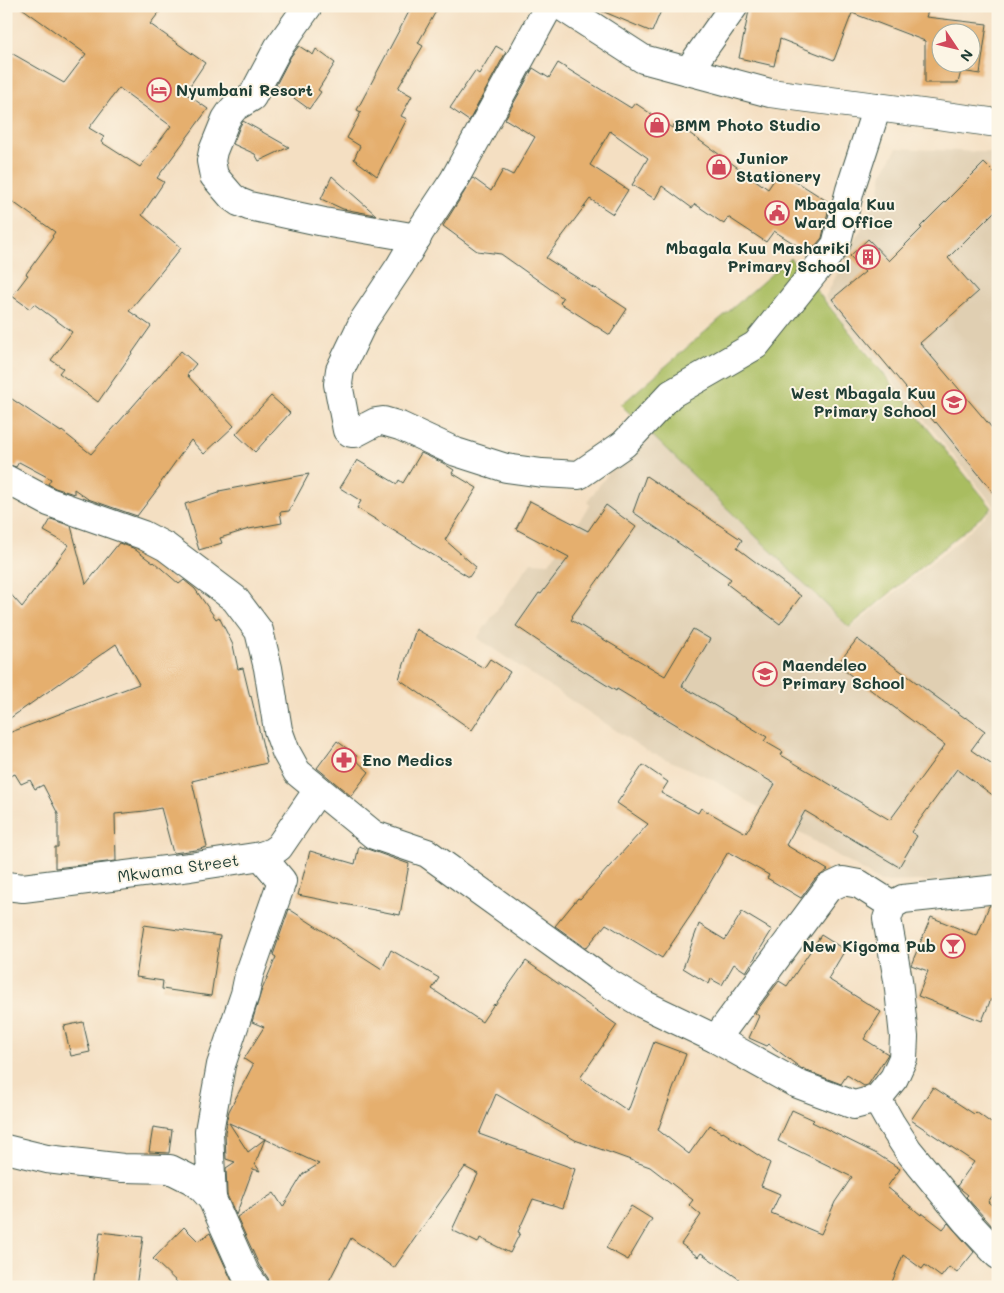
<svg xmlns="http://www.w3.org/2000/svg" width="1004" height="1293" font-family="Mali,sans-serif">
	<style>
		.built { fill: #e0cfb2 }
		.green { fill: #a9bd61; stroke: #647d4a }
		.building { fill: #e5af6e; fill-rule: evenodd }
		.lines { fill: none; stroke-linecap: round; stroke-linejoin: round }
		.minor-casing { stroke: #3f5549; stroke-width: 30 }
		.tertiary-casing { stroke: #3f5549; stroke-width: 30 }
		.minor { stroke: #fff; stroke-width: 28 }
		.tertiary { stroke: #fff; stroke-width: 28 }
		.labels { text-anchor: middle; stroke-width: 4; stroke-linejoin: round; paint-order: stroke }
		.poi-label { font-size: 16px; font-weight: bold; fill: #1f3d34; stroke: #fcf5e5; text-anchor: start }
		.street-label { font-size: 16px; fill: #1f3d34; stroke: #fcf5e5 }
	</style>
	<rect width="100%" height="100%" fill="#fcf5e5"/>
	<filter id="ink" filterUnits="userSpaceOnUse"><feTurbulence type="fractalNoise" baseFrequency=".02" numOctaves="2"/><feDisplacementMap in="SourceGraphic" scale="10" xChannelSelector="R" yChannelSelector="G"/><feConvolveMatrix kernelMatrix="1 2 1 2 8 2 1 2 1" color-interpolation-filters="sRGB"/></filter>
	<filter id="wash" filterUnits="userSpaceOnUse"><feTurbulence type="fractalNoise" baseFrequency=".0096" numOctaves="4" result="noise"/><feDisplacementMap in="SourceGraphic" scale="20" xChannelSelector="R" yChannelSelector="G"/><feGaussianBlur stdDeviation="1.12" result="paint"/><feColorMatrix in="noise" values="0 0 0 0 0 0 0 0 0 0 0 0 0 0 0 0 0 1.4 0 .05"/><feComposite in="paint" operator="in"/></filter>
	<g filter="url(#wash)">
		<rect width="100%" height="100%" fill="#f4dfc2"/>
		<path class="built" d="M897 148 998 153V875L982 879 881 882 710 778 647 751 477 638 531 562 549 563 590 505 587 502 645 424 811 590 852 627 953 546 995 507 825 297 838 272 843 267 880 190 883 172Z"/>
		<path class="green" d="M790 258 992 508 849 627 621 405Z"/>
		<g id="blocks">
			<g class="building">
				<path d="M19 6H164L150 24 205 63 185 93 208 109 157 178 164 182 142 215 181 248 129 311 151 326 98 402 59 373 63 368 51 360 72 332 34 304 30 309 12 296 28 275 26 274 53 237 52 236 55 232 6 197V50L64 83 86 54ZM119 88 171 126 140 167 101 142 104 137 89 128Z"/>
				<path d="M412 6H439L418 43 423 46 398 88 412 96 401 116 407 119 377 176 354 159 360 146 347 138 361 112 357 110Z"/>
				<path d="M590 6H663L652 32Z"/>
				<path d="M750 6H930L926 17 987 24 980 74 961 71 958 83H925V41L852 13 834 60 780 39 774 66 739 58ZM942 32H972V62H942Z"/>
				<path d="M299 46 313 55 316 49 335 63 318 90 321 92 309 109 276 85 291 56Z"/>
				<path d="M496 46 506 52 469 121 450 108 475 71 479 74Z"/>
				<path d="M558 63 631 108 635 103 672 128 675 123 768 189 780 171 830 203 822 238 809 253 774 231 766 242 728 217 724 224 695 204 692 208 662 186 655 199 632 185 648 158 610 131 590 165 628 190 613 214 590 199 546 258 595 289V288L627 309 610 335 560 303 563 298 501 254 477 251 443 226 473 178 491 191 503 170 513 175 535 137 505 119 533 68 549 78Z"/>
				<path d="M243 121 289 147 259 161 255 154 233 144 240 126Z"/>
				<path d="M984 163 998 177V208L948 258 978 292 920 343 998 435V498L936 422 935 423 832 299 865 272 850 256 868 239 889 261 922 228 920 227Z"/>
				<path d="M332 176 376 215 343 209 321 199Z"/>
				<path d="M181 351 196 364 187 375 234 426 204 454 191 440 159 485 160 486 137 516 88 499 74 489V494L55 488 48 484 51 479 19 462 16 467 6 464V395L61 432 62 431 91 454Z"/>
				<path d="M271 396 290 413 255 452 236 434Z"/>
				<path d="M421 453 443 463 454 470 452 473 477 488 445 540 476 567 469 577 357 508 361 501 340 488 357 460 397 484 399 480 403 483Z"/>
				<path d="M309 474 289 511 280 512 282 523 249 529 220 538 222 543 199 550 185 504 219 493V491Z"/>
				<path d="M646 476 742 540 737 548 801 596 780 624 727 584 731 579 633 512Z"/>
				<path d="M530 501 588 531 606 505 636 527 572 616 573 617 571 620 665 676 693 629 710 639 682 686 767 737 764 741 783 752 781 755 890 820 945 745 837 665 857 639 965 718 966 717 985 731 971 750 998 769V799L957 769 911 832 917 836 899 867 805 811 786 845 828 870 815 879 801 898 767 878 769 875 728 852 693 912 662 958 606 924 586 948 555 926 578 898 580 899 648 824 617 803 643 765 668 782 661 793 698 813 701 808 746 833 775 784 617 689 616 691 566 660 516 626 539 593 541 594 569 557 516 529Z"/>
				<path d="M51 519 71 526 86 584 119 543 133 548 153 563 154 562 179 584 184 580 195 589 216 619 219 617 233 645 238 669 243 668 250 697 251 696 267 763 192 781 207 847 196 850 173 853 161 808 145 811 115 814 116 861 55 868V847H58V814L43 785 35 789 30 780 21 784 15 774 6 778V734L139 684 116 644 6 721V589L22 607 69 545 44 531Z"/>
				<path d="M416 629 484 668 490 659 510 672 472 730 399 679Z"/>
				<path d="M337 741 357 756 355 759 369 772 351 796 317 768Z"/>
				<path d="M359 846 409 864 400 915 298 895 310 851 355 864Z"/>
				<path d="M998 905V1002L991 999 982 1021 918 996 928 971 911 965 931 917 977 936 989 906Z"/>
				<path d="M289 909 382 969 391 950 439 978 432 989 482 1022 494 1004 495 1005 526 961 617 1025 580 1078 628 1111 654 1042 686 1054 658 1130 689 1154 710 1125 722 1133 723 1132 770 1163 761 1186 780 1194 771 1213 821 1234 835 1202 852 1177 778 1141 792 1110 814 1120 812 1122 877 1154 900 1169 887 1187 921 1215 922 1213 943 1229 948 1223 974 1252 957 1273 949 1267 941 1277 925 1265 922 1269 903 1255 890 1287H734L739 1279 701 1253 698 1257 681 1244 701 1215 689 1205 693 1200 650 1167 575 1140 496 1094 479 1134 575 1169 563 1208 533 1199 518 1232 520 1233 510 1253 480 1238 478 1243 452 1230 478 1174 465 1167 394 1268 351 1238 326 1287H270L268 1278 259 1265 237 1217 274 1193 283 1207 303 1174 319 1164 265 1139 255 1164 260 1171 253 1169 236 1215 227 1195 226 1168 235 1162 226 1159 225 1132 227 1123 226 1122 229 1111 253 1065 244 1059 264 1027 252 1022 261 992 276 957 273 955ZM229 1123 265 1139 248 1152Z"/>
				<path d="M742 912 772 930 746 972 734 964 722 985 711 979 709 984 683 968 699 924 725 940Z"/>
				<path d="M144 925 220 936 211 996 162 989 163 981 136 977Z"/>
				<path d="M821 935 845 950 828 979 881 1012 864 1039 888 1054 868 1085 864 1086 847 1075 841 1084 807 1071 803 1068 802 1069 769 1044 767 1046 749 1038 759 1016 755 1013 779 981 787 986Z"/>
				<path d="M83 1022 90 1052 71 1056 64 1026Z"/>
				<path d="M933 1087 974 1114 976 1112 998 1128V1188L988 1202 998 1210V1220L993 1227 966 1197 968 1195 957 1186 974 1162 911 1120Z"/>
				<path d="M153 1127 172 1130 169 1153 149 1152Z"/>
				<path d="M631 1206 652 1219 628 1260 606 1248Z"/>
				<path d="M184 1227 198 1241 210 1233 231 1279 236 1287H182L153 1259Z"/>
				<path d="M100 1232 143 1237 136 1287H93Z"/>
			</g>
		</g>
	</g>
	<g filter="url(#ink)">
		<use href="#blocks" fill-opacity="0" stroke="#3f5549" stroke-width="1"/>
		<g class="lines">
			<g class="minor-casing">
				<g id="minor">
					<path d="M308 6 278 48 252 97 235 107 230 113 226 119 213 151 211 161 214 176 232 197 239 202 249 206 324 222 417 238"/>
					<path d="M549 6 454 180 421 230 400 266 364 320 340 370 338 384 347 430 351 433H355L376 422 383 421 400 426 456 452 506 468 542 473 579 475 624 444 671 394 756 345 836 245 850 190 877 107"/>
					<path d="M688 71 734 6"/>
					<path d="M6 479 49 502 143 535 166 547 235 599 259 631 268 668 278 730 286 752 297 772 374 835 427 853 602 979 643 1004 716 1039 795 1083 854 1105 877 1099 894 1078 903 1058 904 1037 898 980 887 919 892 905 903 899 998 889"/>
					<path d="M6 886 23 888 190 867 261 856 272 852 279 847 318 790"/>
					<path d="M716 1039 828 888 843 881 859 884 892 905"/>
					<path d="M877 1099 890 1122 908 1150 966 1221 998 1255"/>
					<path d="M6 1149 47 1159 123 1168 170 1169 192 1180 202 1188 212 1199 245 1273 255 1287"/>
					<path d="M212 1199 209 1131 221 1065 245 994 249 975 282 881 261 856"/>
				</g>
			</g>
			<g class="tertiary-casing">
				<path id="tertiary" d="M561 6 643 59 770 93 998 123"/>
			</g>
			<use href="#minor" class="minor"/>
			<use href="#tertiary" class="tertiary"/>
		</g>
	</g>
	<defs>
		<g id="hotel-ring" transform="scale(1.25)"><circle r="9.5" fill="#fcf5e5" stroke="#d1495b" stroke-width="1.5"/><path d="M-6-4.5h1.5V1H6V5H4.5V3h-9V5H-6ZM-4 0a1.8 1.8 0 1 1 3.6 0ZM.5 0V-2.5h3Q6-2.5 6 0Z" fill="#d1495b"/></g>
		<g id="shop-ring" transform="scale(1.25)"><circle r="9.5" fill="#fcf5e5" stroke="#d1495b" stroke-width="1.5"/><path d="M-5-2.5h2.3a2.7 3.5 0 0 1 5.4 0H5L5.5 6h-11ZM-1.5-2.5h3a1.5 2.3 0 0 0-3 0Z" fill="#d1495b"/></g>
		<g id="civic-ring" transform="scale(1.25)"><circle r="9.5" fill="#fcf5e5" stroke="#d1495b" stroke-width="1.5"/><path d="M-.6-6.5H3V-4.5H.6V-3L4-1V1h2V6H-6V1h2V-1L-.6-3ZM-1.2 2.5V6h2.4V2.5Z" fill="#d1495b"/></g>
		<g id="building-ring" transform="scale(1.25)"><circle r="9.5" fill="#fcf5e5" stroke="#d1495b" stroke-width="1.5"/><path d="M-4-6H4V6H1V3H-1V6H-4ZM-2.5-4.3h1.7v1.8h-1.7ZM.8-4.3h1.7v1.8H.8ZM-2.5-1h1.7V.8h-1.7ZM.8-1h1.7V.8H.8Z" fill="#d1495b"/></g>
		<g id="school-ring" transform="scale(1.25)"><circle r="9.5" fill="#fcf5e5" stroke="#d1495b" stroke-width="1.5"/><path d="M0-5L7-2L0 1L-7-2ZM-4 1L0 2.5L4 1V4Q0 6-4 4Z" fill="#d1495b"/></g>
		<g id="pharmacy-ring" transform="scale(1.25)"><circle r="9.5" fill="#fcf5e5" stroke="#d1495b" stroke-width="1.5"/><path d="M-2-6h4v4h4v4h-4v4h-4v-4h-4v-4h4Z" fill="#d1495b"/></g>
		<g id="bar-ring" transform="scale(1.25)"><circle r="9.5" fill="#fcf5e5" stroke="#d1495b" stroke-width="1.5"/><path d="M-6-5H6L.8 .8V4.5H3.5V6h-7V4.5H-.8V.8Z" fill="#d1495b"/></g>
	</defs>
	<g fill-rule="evenodd">
		<use href="#hotel-ring" x="159" y="90"/>
		<use href="#shop-ring" x="657" y="125"/>
		<use href="#shop-ring" x="719" y="167"/>
		<use href="#civic-ring" x="777" y="213"/>
		<use href="#building-ring" x="868" y="257"/>
		<use href="#school-ring" x="954" y="402"/>
		<use href="#school-ring" x="765" y="674"/>
		<use href="#pharmacy-ring" x="344" y="760"/>
		<use href="#bar-ring" x="953" y="946"/>
	</g>
	<g class="labels">
		<g class="poi-label">
			<text x="176" y="96">Nyumbani Resort</text>
			<text x="674" y="131">BMM Photo Studio</text>
			<text x="736" y="164">Junior<tspan x="736" dy="18">Stationery</tspan></text>
			<text x="794" y="210">Mbagala Kuu<tspan x="794" dy="18">Ward Office</tspan></text>
			<text x="850" y="254" text-anchor="end">Mbagala Kuu Mashariki<tspan x="850" dy="18">Primary School</tspan></text>
			<text x="936" y="399" text-anchor="end">West Mbagala Kuu<tspan x="936" dy="18">Primary School</tspan></text>
			<text x="782" y="671">Maendeleo<tspan x="782" dy="18">Primary School</tspan></text>
			<text x="362" y="766">Eno Medics</text>
			<text x="936" y="952" text-anchor="end">New Kigoma Pub</text>
		</g>
		<g class="street-label">
			<text transform="translate(178 868) rotate(-8)" y="6">Mkwama Street</text>
		</g>
	</g>
	<rect width="1004" height="1293" fill="none" stroke="#fcf5e5" stroke-width="25"/>
	<g transform="translate(956 48) rotate(125)"><circle r="24" fill="#fcf5e5" stroke="#a4ab9e"/>
	<path d="M0-4L9 19L0 12L-9 19Z" fill="#d1495b"/>
	<text y="-8" font-size="14" font-weight="bold" text-anchor="middle" fill="#1f3d34">N</text>
	</g>
</svg>
